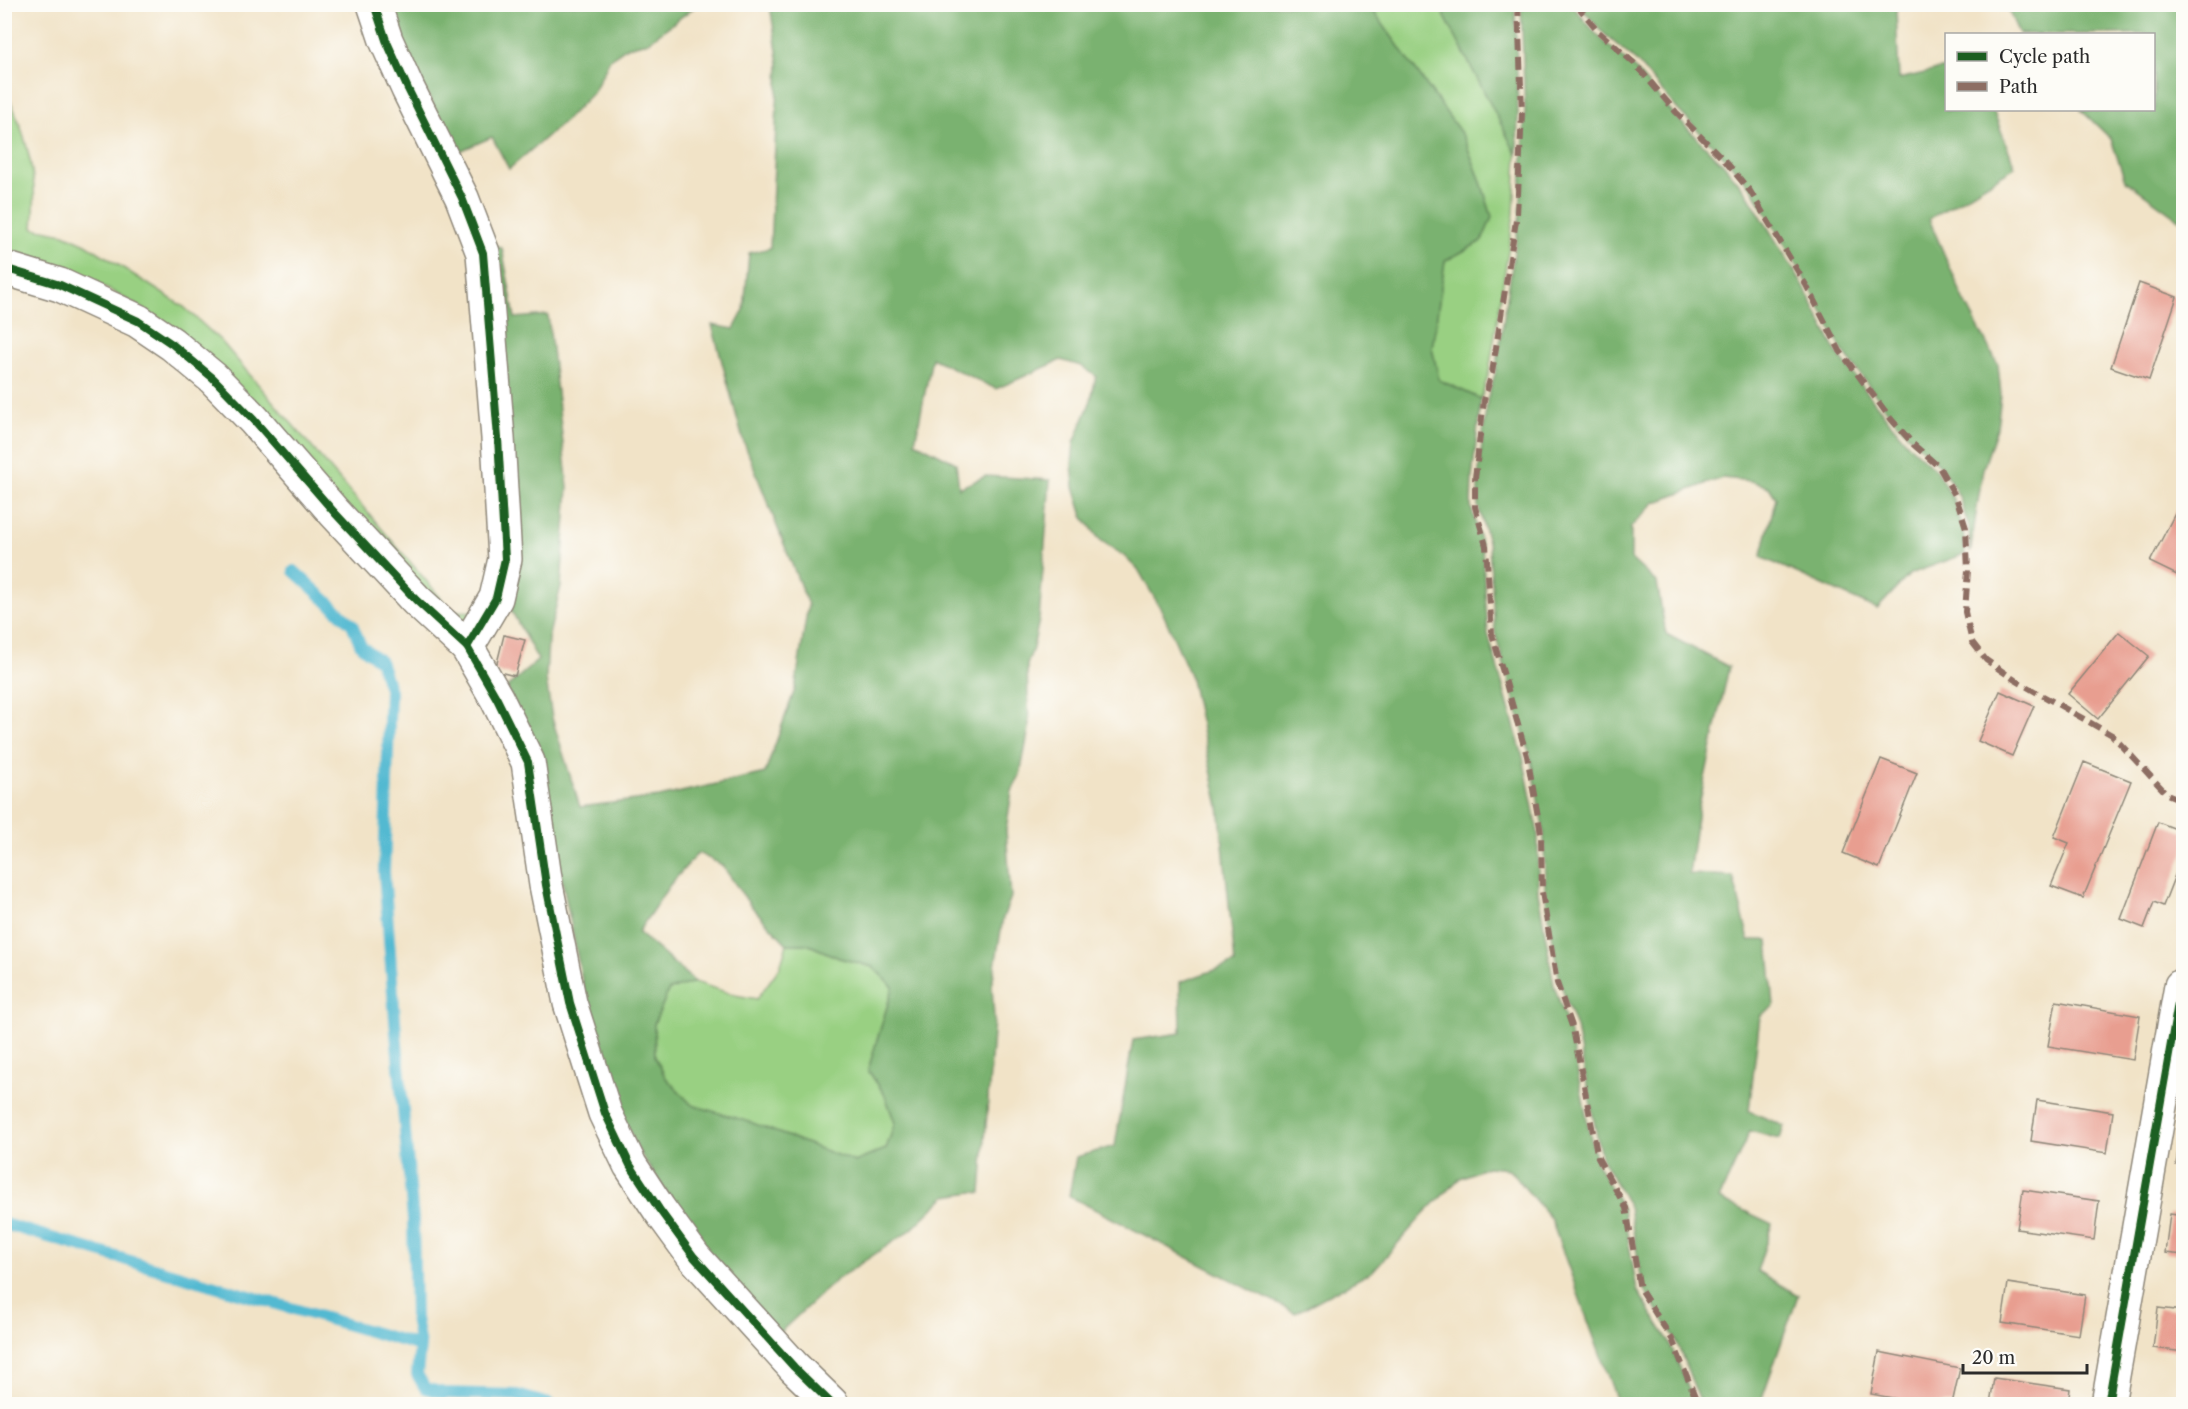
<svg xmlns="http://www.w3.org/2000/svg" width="2188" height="1409" font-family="'Libre Caslon Text',serif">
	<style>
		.green { fill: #99d082; stroke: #627e56; stroke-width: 1.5 }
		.forest { fill: #7ab270; stroke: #526e4e; stroke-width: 1.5; fill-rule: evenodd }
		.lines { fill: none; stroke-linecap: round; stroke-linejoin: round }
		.stream { stroke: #53b9d1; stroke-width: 12 }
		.building { fill: #e89e90 }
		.street-casing { stroke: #8e8779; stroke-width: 36 }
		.street { stroke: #fff; stroke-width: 33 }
		.quiet { stroke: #8d6e63; stroke-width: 6; stroke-dasharray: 12 6; stroke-linecap: butt }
		.cycleway-casing { stroke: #fdfcf7; stroke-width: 11 }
		.cycleway { stroke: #1b5e20; stroke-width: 8 }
	</style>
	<rect width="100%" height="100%" fill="#fdfcf7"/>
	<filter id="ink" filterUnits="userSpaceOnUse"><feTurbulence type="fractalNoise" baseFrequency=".0167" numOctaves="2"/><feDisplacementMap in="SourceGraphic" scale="12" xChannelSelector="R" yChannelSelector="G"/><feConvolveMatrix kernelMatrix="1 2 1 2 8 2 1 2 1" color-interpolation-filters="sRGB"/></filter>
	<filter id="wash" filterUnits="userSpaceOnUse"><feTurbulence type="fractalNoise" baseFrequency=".008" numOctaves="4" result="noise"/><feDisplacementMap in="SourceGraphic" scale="24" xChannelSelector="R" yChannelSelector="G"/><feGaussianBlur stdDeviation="1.35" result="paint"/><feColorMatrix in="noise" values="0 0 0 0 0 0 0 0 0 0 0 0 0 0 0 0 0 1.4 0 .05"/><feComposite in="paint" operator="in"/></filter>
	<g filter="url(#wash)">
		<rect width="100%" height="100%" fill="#f1e3c7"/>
		<g class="green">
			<path d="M1375 5H1439L1517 155 1514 214 1489 372 1481 399 1439 380 1432 348 1445 261 1482 241 1492 217 1480 179 1463 136 1374 12Z"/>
			<path d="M4 89C20 118 31 154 34 187 35 200 34 215 33 228L64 234 86 244 184 307 221 341 452 611 479 612 468 623 456 620 149 313C103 284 57 262 5 250Z"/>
			<path d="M787 944H807L839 958 873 967 893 987 868 1070 885 1095 895 1123 886 1149 855 1162 784 1135 692 1106 666 1078 655 1057 654 1024 669 990 695 982 735 995 757 999 780 967Z"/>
		</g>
		<g class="forest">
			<path d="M382 5H697L648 42 627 47 610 59 594 91 567 119 509 169 492 137 460 151 442 122Z"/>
			<path d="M770 5H1375L1374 12 1463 136 1480 179 1492 217 1482 241 1445 261 1432 348 1439 380 1481 399 1472 478 1471 507 1482 547 1488 634 1523 757 1538 833V892L1554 985 1569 1030 1595 1159 1623 1209 1637 1290 1669 1341 1695 1404H1618L1551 1219 1509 1169 1487 1167 1460 1178 1424 1214 1372 1272 1295 1313 1069 1196 1076 1157 1115 1146 1133 1040 1181 1033 1180 982 1235 963 1219 806 1190 675 1162 611 1139 571 1124 556 1099 539 1083 516 1074 487 1072 464 1074 443 1091 400 1096 376 1081 366 1061 360 996 389 932 358 915 442 956 463 959 488 986 476 1050 480 1039 620 1033 648 1027 665 1029 729 1020 775 1012 791 1006 830 1011 897 1003 918 992 985 994 1019 981 1193 973 1192 946 1196 911 1230 836 1280 777 1335 716 1266 638 1150 606 1075 585 995 555 844 507 687 538 660 504 597 491 244 502 248 515 318 548 315 568 487 561 586 548 639 546 679 552 718 580 807 659 797 765 773 795 689 808 605 743 440 712 325 734 329 744 310 749 253 770 248 779 64ZM698 853 722 865 750 905 787 944H807L839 958 873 967 893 987 868 1070 885 1095 895 1123 886 1149 855 1162 750 1122 692 1105 666 1078 655 1057 654 1024 669 990 695 982 638 932 669 886Z"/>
			<path d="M1439 5H1515L1518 112 1517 155Z"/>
			<path d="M1521 5H1572L1597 35 1633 67 1674 115 1724 165 1747 193 1804 287 1837 353 1889 421 1911 447 1936 470 1953 499 1963 529 1965 554 1910 574 1877 609 1761 557 1776 498 1769 487 1751 481 1722 478 1654 503 1631 527V559L1657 583 1666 634 1729 667 1698 810 1689 874 1733 876 1749 940H1768L1774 1006 1760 1016 1749 1111 1784 1126 1780 1139 1750 1131 1719 1199 1772 1224 1757 1271 1798 1295 1760 1404H1701L1675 1338 1643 1288 1629 1207 1601 1157 1576 1028 1560 982 1545 892 1544 833 1530 755 1495 633 1489 546 1478 506V479L1487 400 1495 374 1520 215 1525 113Z"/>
			<path d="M1579 5H1903L1896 10 1899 79 1946 68V110H1993L2015 167 1929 219 1964 300 1998 365 2001 395 1997 428 1983 469 1970 553 1969 528 1959 496 1941 466 1916 443 1893 418 1842 350 1808 284 1752 189 1728 161 1678 110 1637 62 1601 31Z"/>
			<path d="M2006 5H2183V222L2125 180 2111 139 2081 110H2154V34H2019Z"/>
		</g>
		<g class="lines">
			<g class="stream">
				<path d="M294 571 352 624 361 646 380 661 390 691 384 872 396 1033 413 1219 415 1318 420 1346 417 1374 425 1388 444 1393 517 1395 549 1404"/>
				<path d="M4 1224 420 1346"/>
			</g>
		</g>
		<g id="blocks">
			<g class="building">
				<path d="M2139 283 2177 297 2149 380 2111 367Z"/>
				<path d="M2180 504 2184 506V572L2181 577 2150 562Z"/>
				<path d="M2119 632 2149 656 2098 719 2068 694Z"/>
				<path d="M504 635 525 640 515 676 495 671Z"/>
				<path d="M2000 691 2034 706 2012 756 1978 741Z"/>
				<path d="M1881 759 1917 773 1879 868 1843 853Z"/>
				<path d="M2084 762 2131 781 2083 898 2051 886 2069 843 2054 837Z"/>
				<path d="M2158 822 2184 832V852L2163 906 2154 902 2144 928 2121 919Z"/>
				<path d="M2056 1001 2140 1016 2133 1060 2048 1046Z"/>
				<path d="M2037 1100 2113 1112 2107 1153 2031 1141Z"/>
				<path d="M2182 1121H2184V1166L2176 1165Z"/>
				<path d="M2023 1190 2099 1201 2094 1240 2017 1229Z"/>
				<path d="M2170 1214 2184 1216V1255L2165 1253Z"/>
				<path d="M2008 1283 2085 1295 2079 1335 2002 1323Z"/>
				<path d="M2158 1308 2184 1311V1352L2153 1348Z"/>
				<path d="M1879 1352 1960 1368 1952 1404H1924L1871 1394Z"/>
				<path d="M1994 1378 2070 1389 2068 1404H1990Z"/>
			</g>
		</g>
	</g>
	<g filter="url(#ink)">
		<use href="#blocks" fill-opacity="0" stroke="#8e8779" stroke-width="1.5"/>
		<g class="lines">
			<g class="street-casing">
				<g id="street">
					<path d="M374 4 386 40 408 89 462 198 483 253 498 438 505 559 496 598 467 647"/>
					<path d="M4 268 60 285 138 321 172 344 213 378 254 420 334 512 416 600 467 647 497 699 528 762 546 885 570 1003 605 1113 630 1165 659 1209 694 1257 794 1367 832 1404"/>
					<path d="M2108 1404 2181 986 2184 984"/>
				</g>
			</g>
			<use href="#street" class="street"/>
			<g class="quiet">
				<path d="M1518 4 1522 113 1517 214 1492 373 1484 400 1475 479V507L1486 546 1492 634 1527 756 1541 833 1542 892 1557 983 1573 1029 1598 1158 1626 1208 1640 1289 1672 1339 1698 1404"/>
				<path d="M1576 4 1599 32 1635 64 1676 112 1726 162 1750 191 1806 285 1840 351 1891 419 1914 445 1939 467 1956 497 1966 528 1968 570 1965 612 1972 642 1986 660 2015 680 2112 735 2167 794 2184 801"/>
			</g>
			<g class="cycleway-casing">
				<g id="cycleway">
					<path d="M374 4 386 40 408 89 462 198 483 253 498 438 505 559 496 598 467 647"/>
					<path d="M4 268 60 285 138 321 172 344 213 378 254 420 334 512 416 600 467 647 497 699 528 762 546 885 570 1003 605 1113 630 1165 659 1209 694 1257 794 1367 832 1404"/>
					<path d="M2108 1404 2181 986 2184 984"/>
				</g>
			</g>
			<use href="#cycleway" class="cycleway"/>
		</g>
	</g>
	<rect width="2188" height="1409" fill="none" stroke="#fdfcf7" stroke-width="24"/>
	<rect x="1945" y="33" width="210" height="78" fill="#fdfcf7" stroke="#a9a8a5" stroke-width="1.5"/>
	<rect x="1957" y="52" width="30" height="9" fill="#1b5e20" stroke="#a9a8a5" stroke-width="1.5"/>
	<text x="1999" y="63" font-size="18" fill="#2b2b2b">Cycle path</text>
	<rect x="1957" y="82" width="30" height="9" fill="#8d6e63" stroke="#a9a8a5" stroke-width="1.5"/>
	<text x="1999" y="93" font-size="18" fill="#2b2b2b">Path</text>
	<path d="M1963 1364v9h124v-9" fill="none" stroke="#2b2b2b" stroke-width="3"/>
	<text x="1972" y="1364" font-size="18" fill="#2b2b2b" stroke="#fdfcf7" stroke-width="4.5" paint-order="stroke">20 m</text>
</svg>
